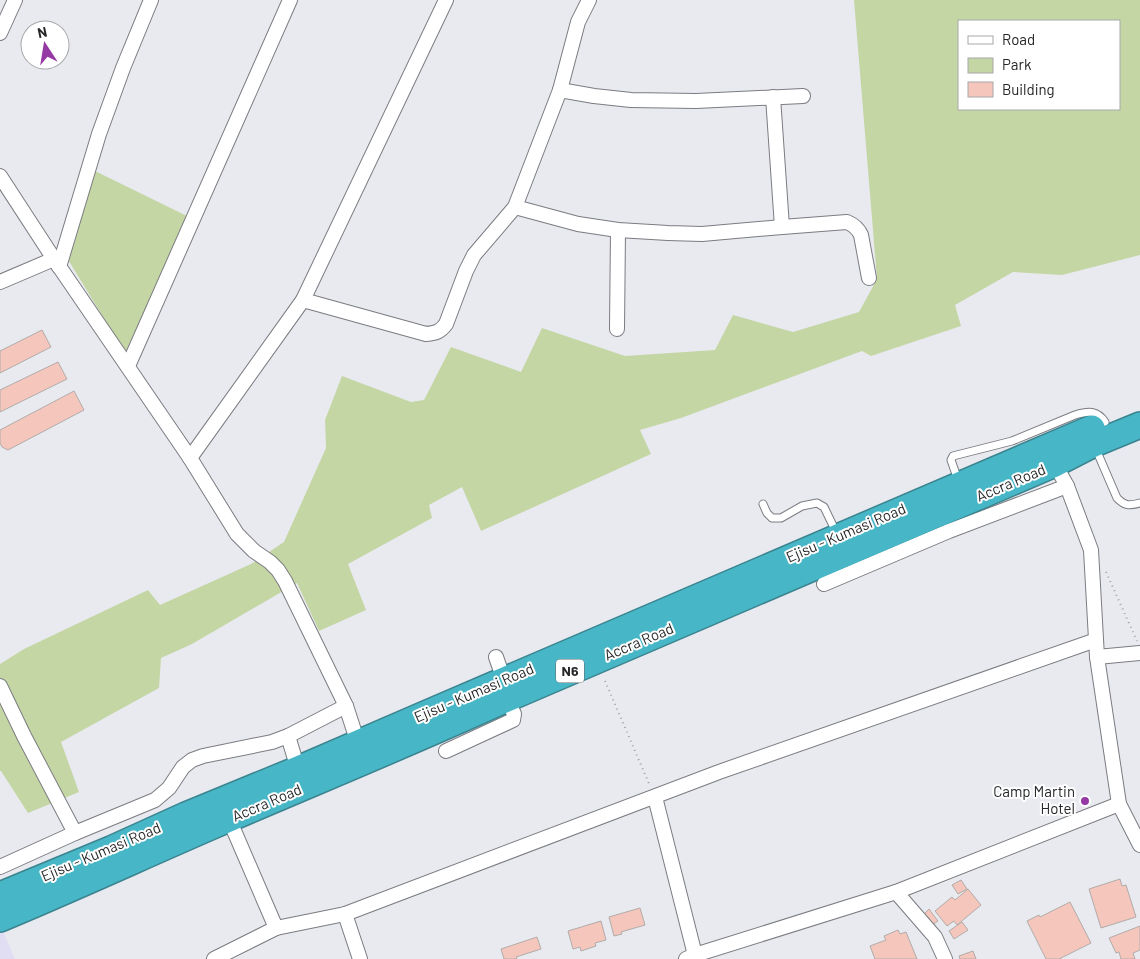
<svg xmlns="http://www.w3.org/2000/svg" width="1140" height="959" font-family="Barlow,sans-serif">
	<style>
		.commercial { fill: #e1ddf3 }
		.green { fill: #c5d6a5; fill-rule: evenodd }
		.building { fill: #f5c7bc; stroke: #b1aba9 }
		.lines { fill: none; stroke-linecap: round; stroke-linejoin: round }
		.lane-casing { stroke: #7b7c81; stroke-width: 9 }
		.street-casing { stroke: #7b7c81; stroke-width: 16 }
		.highway-casing { stroke: #3b848f; stroke-width: 28 }
		.path { stroke: #a1a3a8; stroke-width: 2; stroke-dasharray: 1 4; stroke-linecap: butt }
		.lane { stroke: #fff; stroke-width: 7 }
		.street { stroke: #fff; stroke-width: 14 }
		.highway { stroke: #47b6c6; stroke-width: 25 }
		.poi-dot { fill: #953aa4; stroke: #fff; stroke-width: 2 }
		.labels { text-anchor: middle; stroke-width: 4; stroke-linejoin: round; paint-order: stroke }
		.shield { fill: #fff; stroke: #666768; stroke-width: 1 }
		.shield-label { font-size: 14px; font-weight: bold; fill: #252628 }
		.street-label { font-size: 15px; fill: #252628; stroke: #fff }
		.poi-label { font-size: 15px; fill: #252628; stroke: #fff; text-anchor: end }
	</style>
	<rect width="100%" height="100%" fill="#e8eaf0"/>
	<path class="commercial" d="M2 929 15 959H0V930Z"/>
	<g class="green">
		<path d="M854 0H1140V255L1062 275 1013 272 955 305 961 326 871 356 862 351 681 418 640 430 651 454 481 531 462 487 429 505 432 518 348 564 366 610 319 631 297 583 192 644 161 658 159 688 61 742 79 792 28 813 1 771H0V664L24 649 148 590 160 605 251 564 284 542 326 448 325 420 342 376 411 402 424 400 451 347 521 372 542 328 625 356 715 350 733 315 793 332 859 312 877 279ZM959 21H1119V109H959Z"/>
		<path d="M95 171 189 217 125 353 67 258Z"/>
	</g>
	<g class="building">
		<path d="M42 330 51 347 0 373V351Z"/>
		<path d="M58 362 67 379 0 412V390Z"/>
		<path d="M74 391 84 410 8 450 2 447 0 443V430Z"/>
		<path d="M1120 879 1122 886 1126 885 1136 917 1101 928 1089 889Z"/>
		<path d="M961 880 967 889 958 894 952 885Z"/>
		<path d="M968 889 981 905 957 925 954 921 947 926 935 911 952 897 955 900Z"/>
		<path d="M1070 902 1091 943 1059 959H1046L1027 921 1039 915 1040 917Z"/>
		<path d="M640 908 645 925 621 932 622 934 614 936 609 917Z"/>
		<path d="M929 909 938 921 932 925 924 914Z"/>
		<path d="M601 921 606 940 595 943 596 946 581 951 580 947 573 949 568 931Z"/>
		<path d="M962 922 968 930 954 939 949 931Z"/>
		<path d="M1140 926V950L1133 953 1135 959H1121L1119 952 1116 953 1109 938Z"/>
		<path d="M898 930 900 934 906 932 917 959H875L870 946 886 940 884 936Z"/>
		<path d="M537 937 541 949 516 957 517 959H504L501 949Z"/>
		<path d="M973 951 976 959H960L959 956Z"/>
	</g>
	<g class="lines">
		<g class="lane-casing">
			<g id="lane">
				<path d="M1095 447 1117 498C1125 506 1129 506 1140 503"/>
				<path d="M958 480 951 460 953 456 1012 441 1075 415C1088 411 1097 410 1105 422"/>
				<path d="M763 504 767 513 772 518H781L802 506 817 503 824 507 837 534"/>
			</g>
		</g>
		<g class="street-casing">
			<g id="street">
				<path d="M0 33 15 0"/>
				<path d="M560 90 594 96 631 100 696 101 803 96"/>
				<path d="M773 97 782 227"/>
				<path d="M0 176 54 259 190 458 237 534 254 551 270 562 278 570 285 581 346 706 358 743"/>
				<path d="M515 207 578 224 618 230 668 233 702 234 782 227 847 222C854 225 858 228 861 235L869 278"/>
				<path d="M59 267 99 134 123 68 151 0"/>
				<path d="M0 282 54 259"/>
				<path d="M303 300 426 334C436 333 440 332 446 324L466 271 474 255 515 207 560 90 578 22 589 0"/>
				<path d="M617 329 618 230"/>
				<path d="M128 366 290 0"/>
				<path d="M190 458 303 300 446 0"/>
				<path d="M1055 464 1067 486 1091 550 1097 657 1119 804 1140 845"/>
				<path d="M824 584 949 531 1067 486"/>
				<path d="M496 657 504 680"/>
				<path d="M1097 657 1140 653"/>
				<path d="M0 686 24 736 75 833"/>
				<path d="M288 736 298 769"/>
				<path d="M446 751 513 720 514 714 507 699"/>
				<path d="M655 797 695 955"/>
				<path d="M229 819 276 928"/>
				<path d="M0 867 75 833 155 800 169 788 183 767 192 760 203 756 272 742 288 736 346 706"/>
				<path d="M896 892 935 937 945 959"/>
				<path d="M345 914 360 959"/>
				<path d="M214 959 276 928 345 914 719 772 1096 640"/>
				<path d="M686 959 695 955 896 892 1119 804"/>
			</g>
		</g>
		<g class="highway-casing">
			<g id="highway">
				<path d="M0 895 111 849 186 815 298 769 425 714 1092 428"/>
				<path d="M0 919C77 887 152 852 229 819 322 779 415 741 507 699L1055 464 1094 444 1140 425"/>
			</g>
		</g>
		<g class="path">
			<path d="M1106 572 1137 641"/>
			<path d="M605 681 650 786"/>
		</g>
		<use href="#lane" class="lane"/>
		<use href="#street" class="street"/>
		<use href="#highway" class="highway"/>
	</g>
	<circle class="poi-dot" cx="1085" cy="801" r="5"/>
	<g class="labels">
		<rect class="shield" x="556" y="659.5" width="28" height="23" rx="4"/>
		<g class="shield-label">
			<text x="570" y="676">N6</text>
		</g>
		<g class="street-label">
			<text transform="translate(1011 483) rotate(-23)" y="5">Accra Road</text>
			<text transform="translate(846 533) rotate(-23)" y="5">Ejisu - Kumasi Road</text>
			<text transform="translate(639 642) rotate(-23)" y="5">Accra Road</text>
			<text transform="translate(474 693) rotate(-23)" y="5">Ejisu - Kumasi Road</text>
			<text transform="translate(267 803) rotate(-23)" y="5">Accra Road</text>
			<text transform="translate(101 852) rotate(-23)" y="5">Ejisu - Kumasi Road</text>
		</g>
		<g class="poi-label">
			<text x="1075" y="797">Camp Martin<tspan x="1075" dy="17">Hotel</tspan></text>
		</g>
	</g>
	<rect x="958" y="20" width="162" height="90" fill="#ffffff" stroke="#a8a8a9"/>
	<rect x="968" y="36" width="25" height="8" fill="#ffffff" stroke="#a8a8a9"/>
	<text x="1002" y="45" font-size="15" fill="#252628">Road</text>
	<rect x="968" y="58" width="25" height="15" fill="#c5d6a5" stroke="#a8a8a9"/>
	<text x="1002" y="70" font-size="15" fill="#252628">Park</text>
	<rect x="968" y="82" width="25" height="15" fill="#f5c7bc" stroke="#a8a8a9"/>
	<text x="1002" y="95" font-size="15" fill="#252628">Building</text>
	<g transform="translate(45 45) rotate(348)"><circle r="24" fill="#ffffff" stroke="#a8a8a9"/>
	<path d="M0-4L9 19L0 12L-9 19Z" fill="#953aa4"/>
	<text y="-8" font-size="14" font-weight="bold" text-anchor="middle" fill="#252628">N</text>
	</g>
</svg>
